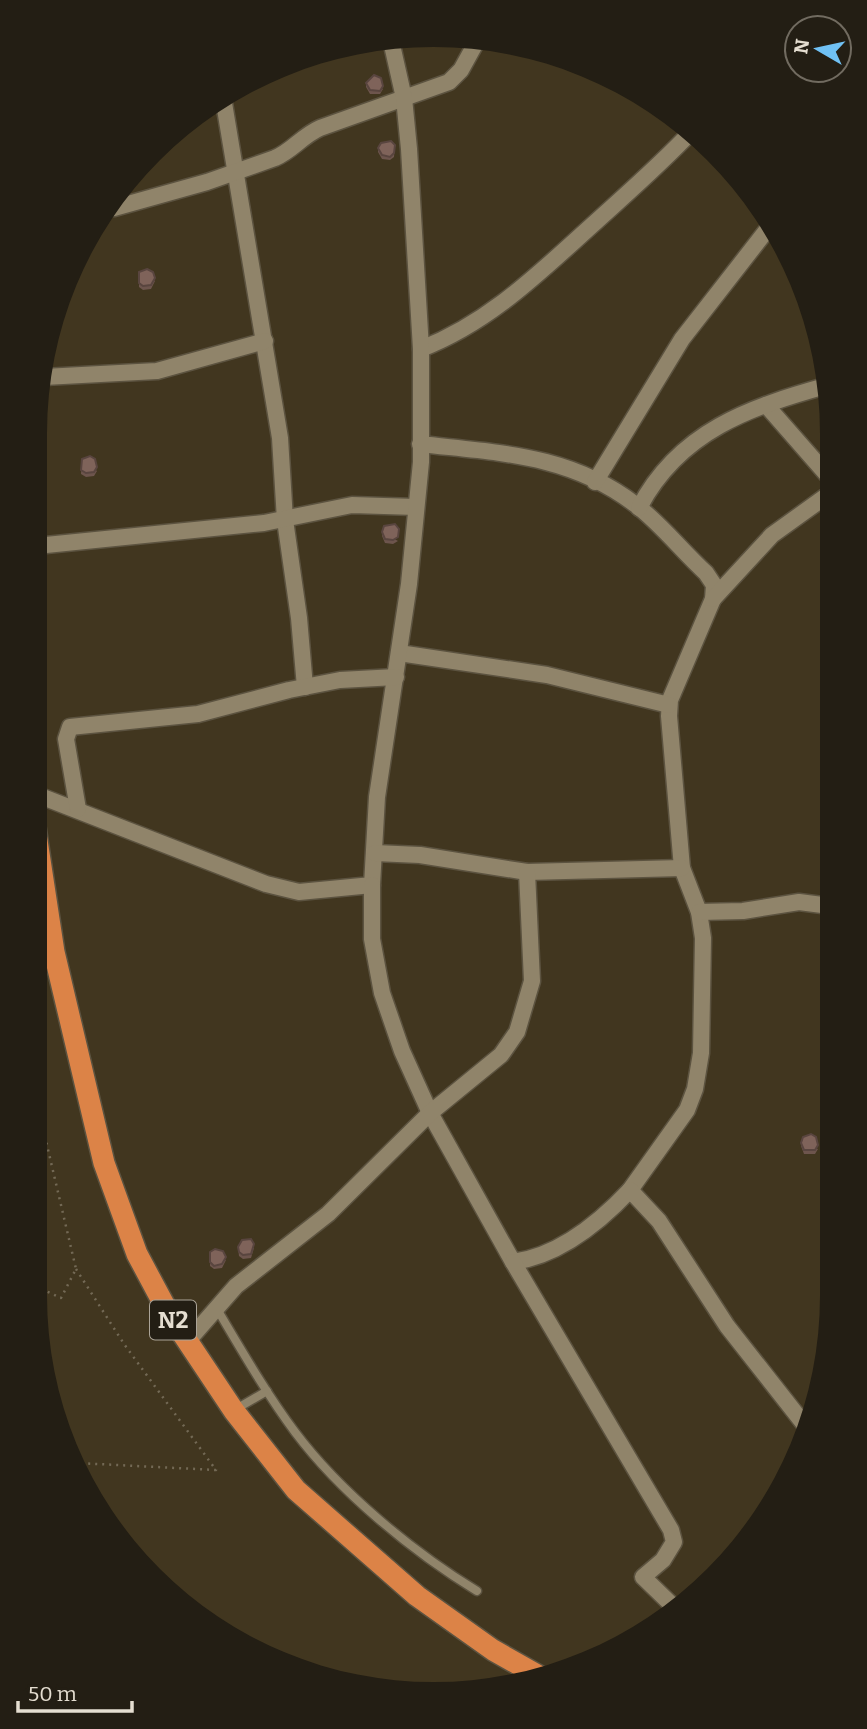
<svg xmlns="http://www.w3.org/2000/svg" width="867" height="1729" font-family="Bitter,serif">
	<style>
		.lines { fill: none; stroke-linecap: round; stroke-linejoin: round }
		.lane-casing { stroke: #5c5340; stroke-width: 11 }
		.street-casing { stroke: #5c5340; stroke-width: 19 }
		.highway-casing { stroke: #5c5340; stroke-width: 24 }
		.path { stroke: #736955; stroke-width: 2.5; stroke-dasharray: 2 5; stroke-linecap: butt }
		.lane { stroke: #90846a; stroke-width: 8 }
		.street { stroke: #90846a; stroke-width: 16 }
		.highway { stroke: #dc8347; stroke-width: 21 }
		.wall { fill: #6d554d }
		.building { fill: #7f635a; stroke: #59453f; stroke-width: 2 }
		.labels { text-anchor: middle; stroke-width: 6; stroke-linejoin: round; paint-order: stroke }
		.shield { fill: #231e14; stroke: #aba498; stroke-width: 2 }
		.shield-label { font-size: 23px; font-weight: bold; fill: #e5ded1 }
	</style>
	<rect width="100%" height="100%" fill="#41361f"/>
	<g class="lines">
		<g class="lane-casing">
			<g id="lane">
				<path d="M217 1309C242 1351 266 1393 295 1432 340 1492 413 1552 477 1591"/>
				<path d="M236 1409 267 1391"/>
			</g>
		</g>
		<g class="street-casing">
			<g id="street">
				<path d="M224 103 280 438 285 520 299 618 305 687"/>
				<path d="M114 208 207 182 275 158C292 151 302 136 320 128L449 82 461 70 477 41"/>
				<path d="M421 349C488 323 537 275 589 228 624 196 659 166 691 132"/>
				<path d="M44 377 157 371 265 341"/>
				<path d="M766 405 829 477"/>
				<path d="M420 444C498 453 570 454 636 505 661 524 682 551 706 573L714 585 713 599 670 700 669 716 682 868 699 912 703 938 701 1053 695 1089 687 1110 630 1190"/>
				<path d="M595 482 682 339 770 226"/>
				<path d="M639 508C679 431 750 407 829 385"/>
				<path d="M36 546 264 523 352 505 416 507"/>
				<path d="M713 599 772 535 829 494"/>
				<path d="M399 653 547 675 669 705"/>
				<path d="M35 794 266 884 299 892 372 885 377 797 409 584 421 462V349L409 149 404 98 392 45"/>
				<path d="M78 809 66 739 70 727 198 714 289 690 340 680 396 677"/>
				<path d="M375 853 420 855 527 872 682 868"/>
				<path d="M372 885V939L382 993 402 1051 430 1113 513 1262C558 1256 599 1223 630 1190L659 1221 727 1326 804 1424"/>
				<path d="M699 912 743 911 799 902 830 906"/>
				<path d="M513 1262 671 1530 674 1542 663 1560 643 1577 674 1607"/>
				<path d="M187 1342 236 1286 328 1214 430 1113 501 1055 517 1032 532 981 527 872"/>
			</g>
		</g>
		<g class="highway-casing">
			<path id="highway" d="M35 827 54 952 104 1163 137 1254 168 1312 234 1411 296 1490 417 1596 493 1650 537 1675"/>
		</g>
		<g class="path">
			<path d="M76 1269 124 1344 216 1470 77 1463"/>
			<path d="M35 1286 61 1298 76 1269 35 1094"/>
		</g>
		<use href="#lane" class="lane"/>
		<use href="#street" class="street"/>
		<use href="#highway" class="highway"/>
	</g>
	<g class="wall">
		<path d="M366 83 383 89 380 94H370L366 87Z"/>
		<path d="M395 145 394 157 390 160 382 159 378 152V148Z"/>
		<path d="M139 272 155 281 151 289 143 290 139 287Z"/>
		<path d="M82 459 97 471 94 476 86 477 81 474Z"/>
		<path d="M382 532 398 541 393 544 385 543 382 536Z"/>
		<path d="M801 1143 818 1149 815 1154H804L801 1146Z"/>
		<path d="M238 1247 254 1248 251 1258 243 1259 239 1256Z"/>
		<path d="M226 1260 222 1268 214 1269 210 1266V1262Z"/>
	</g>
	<g class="building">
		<path d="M374 75 381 78 383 86 380 91 370 90 366 83Z"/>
		<path d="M391 141 395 145 394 153 390 157 382 155 378 148 381 143Z"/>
		<path d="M147 269 153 272 155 278 151 285 143 286 139 283V272Z"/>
		<path d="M90 456 95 459 97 467 94 472 86 473 81 470 82 459Z"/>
		<path d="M395 524 399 529 398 537 393 540 385 539 382 532 384 526Z"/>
		<path d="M811 1134 816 1137 818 1145 815 1150H804L801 1143 803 1137Z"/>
		<path d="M251 1239 254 1244 251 1254 243 1255 239 1252 238 1247 242 1240Z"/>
		<path d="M215 1249 223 1251 226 1257 222 1264 214 1266 210 1262V1252Z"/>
	</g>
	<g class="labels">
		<rect class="shield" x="150" y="1300.5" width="46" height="39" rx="5"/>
		<g class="shield-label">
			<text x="173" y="1328">N2</text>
		</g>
	</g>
	<path d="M0 0H867V1729H0ZM433 47H434A386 386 0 0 1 820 433V1296A386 386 0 0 1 434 1682H433A386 386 0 0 1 47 1296V433A386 386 0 0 1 433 47Z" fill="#231e14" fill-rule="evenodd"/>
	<g transform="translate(818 49) rotate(279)"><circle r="33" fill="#231e14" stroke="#716b60" stroke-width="2"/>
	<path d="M0-5L12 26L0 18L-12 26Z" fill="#70c1f4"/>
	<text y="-10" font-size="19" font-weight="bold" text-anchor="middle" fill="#e5ded1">N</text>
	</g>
	<path d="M18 1701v10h114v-10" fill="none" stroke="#e5ded1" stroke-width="3.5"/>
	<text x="28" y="1701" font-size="21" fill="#e5ded1" stroke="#231e14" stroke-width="5" paint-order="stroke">50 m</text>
</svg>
